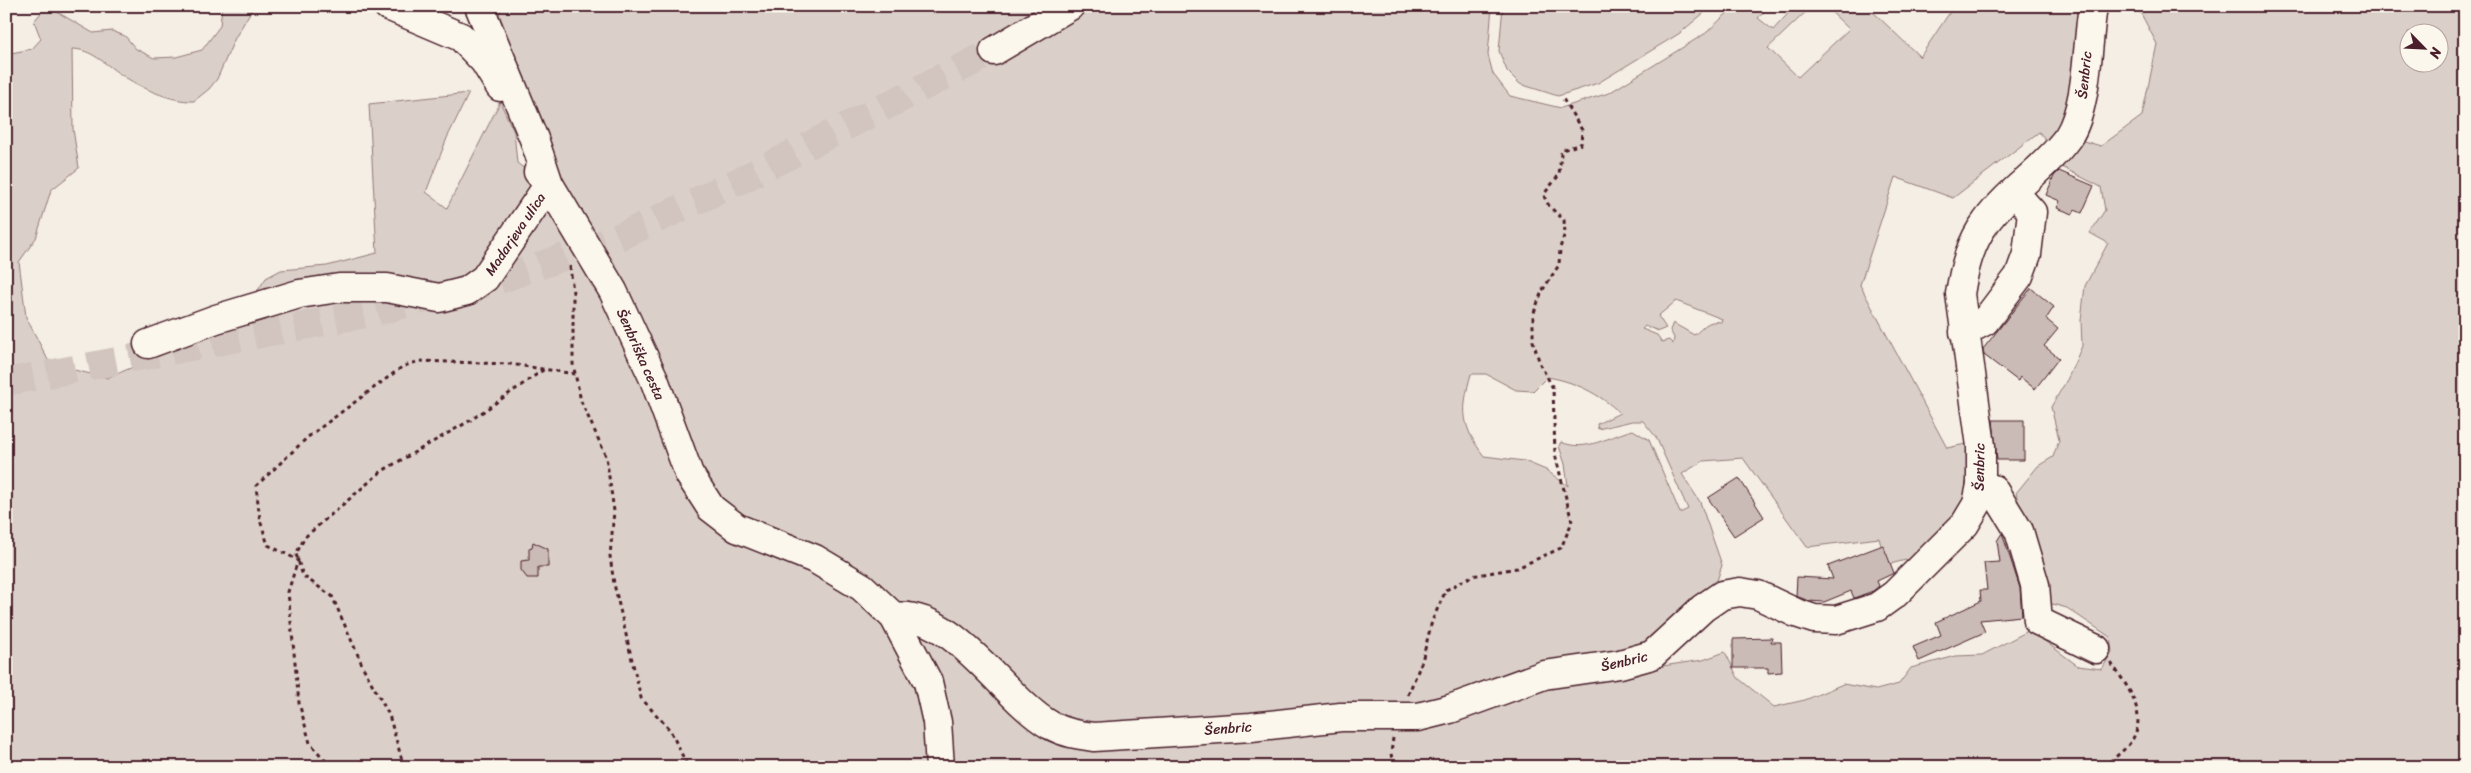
<svg xmlns="http://www.w3.org/2000/svg" width="2471" height="773" font-family="Sriracha,sans-serif">
	<style>
		.green { fill: #dbd0c9; stroke: #92787a; fill-rule: evenodd }
		.building { fill: #cabbb6; stroke: #4a1f2b }
		.lines { fill: none; stroke-linecap: round; stroke-linejoin: round }
		.major-tunnel { stroke: #d2c5bf; stroke-width: 28; stroke-dasharray: 28 14; stroke-linecap: butt }
		.minor-casing { stroke: #4a1f2b; stroke-width: 31 }
		.major-casing { stroke: #4a1f2b; stroke-width: 31 }
		.path { stroke: #4a1f2b; stroke-width: 3; stroke-dasharray: 4 4; stroke-linecap: butt }
		.minor { stroke: #fbf7ec; stroke-width: 28 }
		.major { stroke: #fbf7ec; stroke-width: 28 }
		.labels { text-anchor: middle; stroke-width: 4; stroke-linejoin: round; paint-order: stroke }
		.street-label { font-size: 14px; fill: #4a1f2b; stroke: #fbf7ec }
	</style>
	<rect width="100%" height="100%" fill="#f4eee4"/>
	<filter id="ink" filterUnits="userSpaceOnUse"><feTurbulence type="fractalNoise" baseFrequency=".02" numOctaves="2"/><feDisplacementMap in="SourceGraphic" scale="10" xChannelSelector="R" yChannelSelector="G"/><feConvolveMatrix kernelMatrix="1 2 1 2 8 2 1 2 1" color-interpolation-filters="sRGB"/></filter>
	<g filter="url(#ink)">
		<g class="green">
			<path d="M47 6 93 33 112 31 125 36 136 49 154 58 176 57 202 50 220 26 222 6H254L235 38 217 79 209 89 194 101C170 102 140 87 120 74 105 64 91 49 72 49L73 129 79 168 51 190 36 238 19 262 26 317 50 364 107 378 216 332 339 294 450 306 546 196 608 291 682 479 771 546 874 610 909 675 935 747V767H6V54L32 49 41 39 34 21Z"/>
			<path d="M502 6H1492L1488 55 1493 74 1510 96 1561 108 1609 93 1706 33 1735 6H1769L1758 18 1773 30 1795 6H1812L1768 48 1798 77 1849 29 1825 6H1867L1920 57 1954 6H2090L2082 77 2052 147 2039 132 1953 198 1895 177 1860 285 1947 448 1975 442 1972 501 1926 555 1886 565 1879 538 1807 547 1743 458 1703 461 1682 474 1700 502 1722 565 1716 584 1659 643 1436 708 1142 730 1060 725 957 634 718 502 546 161 538 117 499 14ZM1676 301 1722 319 1721 322C1706 320 1705 327 1694 335L1673 323 1670 330 1674 338 1673 344 1669 340 1662 342 1657 335 1642 329 1645 326 1659 331 1666 328 1658 316ZM1471 374H1486L1516 390 1533 391 1547 377C1574 381 1600 394 1620 413L1597 424 1598 429 1632 421H1643L1656 437 1688 509 1680 513 1649 440 1633 430C1609 436 1586 453 1561 442L1559 446 1565 464 1568 486 1546 470 1524 461 1484 456C1461 426 1461 410 1471 374Z"/>
			<path d="M1503 6H1712L1680 33 1598 83 1558 96 1520 84 1507 71 1499 51Z"/>
			<path d="M2137 6H2465V767H949L917 630 934 635 1029 720 1264 735 1547 683 1703 660 1725 652 1738 678 1774 707 1805 700 1843 684 1876 690 1899 684 1911 668 1956 656 1982 655 2030 630 2078 666 2102 669 2112 652 2110 637 2067 608 2041 601 2039 580 2016 493 2038 466 2053 457 2059 440 2051 407 2068 378 2082 346 2081 320 2085 286 2108 243 2090 233 2105 210 2101 187 2052 162 2073 138 2101 146 2142 116 2157 44ZM2408 32H2438V62H2408Z"/>
			<path d="M469 93 447 138 426 192 447 208 500 102 514 132 517 163 536 178 535 191 463 283 254 296 266 278 281 270 327 266 377 253 369 104Z"/>
		</g>
		<g class="building">
			<path d="M2059 171 2094 186 2082 213 2075 210 2073 214 2057 208 2060 201 2046 195 2054 176Z"/>
			<path d="M2031 288 2054 307 2046 319 2058 329 2044 346 2059 358 2035 389 2020 377 2018 381 1984 355 1983 349Z"/>
			<path d="M1993 420H2024V460H1997Z"/>
			<path d="M1739 478 1764 517 1734 536 1708 498Z"/>
			<path d="M2002 533 2020 588 2022 616 1980 620 1985 632 1919 661 1913 647 1941 635 1936 622 1981 601 1980 590H1987L1984 563 2000 562 1997 541Z"/>
			<path d="M533 542 548 549V567H538V578H527L521 570V561L529 560V548L532 547Z"/>
			<path d="M1883 545 1894 573 1877 581 1879 586 1873 591 1854 598 1851 591 1824 602 1809 601 1796 596 1797 577 1833 579 1828 566Z"/>
			<path d="M1772 638 1771 642H1781L1782 672 1768 673V668H1733V639Z"/>
		</g>
		<g class="lines">
			<path class="major-tunnel" d="M6 382 371 313 493 282 617 238 741 180 994 51"/>
			<g class="minor-casing">
				<g id="minor">
					<path d="M388 6 461 37 484 61 500 87"/>
					<path d="M479 6 534 139 549 184 613 291 654 379 689 474 711 508 737 528 815 559 862 587 894 617 928 682 937 722 940 767"/>
					<path d="M1964 332 1985 321 2019 276 2027 254 2032 212 2014 192"/>
					<path d="M148 344 216 319 299 294 339 288H387L439 298 467 291 485 278 549 184 538 172"/>
					<path d="M1981 485 1993 489 2019 531 2035 585 2038 621 2096 649"/>
					<path d="M894 617C954 610 1003 698 1050 725 1065 733 1078 735 1094 737L1251 727 1341 717H1418L1450 709 1544 675 1620 664 1652 655 1703 608 1722 595 1740 592 1758 595 1796 613 1814 619 1836 620 1877 607 1895 594 1965 524 1977 504 1981 485V446L1960 294C1964 269 1970 243 1986 222 2009 190 2045 169 2068 137 2088 107 2087 43 2093 6"/>
				</g>
			</g>
			<g class="major-casing">
				<path id="major" d="M994 51 1070 6"/>
			</g>
			<g class="path">
				<path d="M570 266 573 293V364L581 401 606 456 614 511 610 556 614 584 641 698 670 730 688 767"/>
				<path d="M1408 695 1422 661 1432 621 1446 590 1472 576 1517 568 1561 548 1572 522 1555 454 1553 388 1540 364 1533 341V315L1542 291 1559 265 1560 248 1565 233 1564 220C1556 212 1545 205 1544 194L1559 175 1561 153 1565 149 1581 144 1582 130 1563 99"/>
				<path d="M1393 738 1391 753 1393 767"/>
				<path d="M331 767 310 743 299 703 288 592 298 560 268 545 260 520 256 486 308 437 402 367 419 361 510 364 575 374"/>
				<path d="M404 767 389 715 364 669 332 596 303 576 296 554 305 537 382 471 471 420 546 368"/>
				<path d="M2104 767C2112 759 2126 750 2132 740 2149 713 2126 684 2111 663"/>
			</g>
			<use href="#minor" class="minor"/>
			<use href="#major" class="major"/>
		</g>
	</g>
	<g class="labels">
		<g class="street-label">
			<text transform="translate(2084 75) rotate(-84)" y="5">Šenbric</text>
			<text transform="translate(515 234) rotate(-56)" y="5">Madarjeva ulica</text>
			<text transform="translate(641 354) rotate(66)" y="5">Šenbriška cesta</text>
			<text transform="translate(1979 467) rotate(-89)" y="5">Šenbric</text>
			<text transform="translate(1624 661) rotate(-13)" y="5">Šenbric</text>
			<text transform="translate(1228 728) rotate(-4)" y="5">Šenbric</text>
		</g>
	</g>
	<rect width="2471" height="773" fill="none" stroke="#fbf7ec" stroke-width="25"/>
	<rect x="12" y="12" width="2446" height="748" fill="none" stroke="#4a1f2b" stroke-width="2" filter="url(#ink)"/>
	<g transform="translate(2424 48) rotate(114)"><circle r="24" fill="#fbf7ec" stroke="#b4a19f"/>
	<path d="M0-4L9 19L0 12L-9 19Z" fill="#4a1f2b"/>
	<text y="-8" font-size="14" font-weight="bold" text-anchor="middle" fill="#4a1f2b">N</text>
	</g>
</svg>
